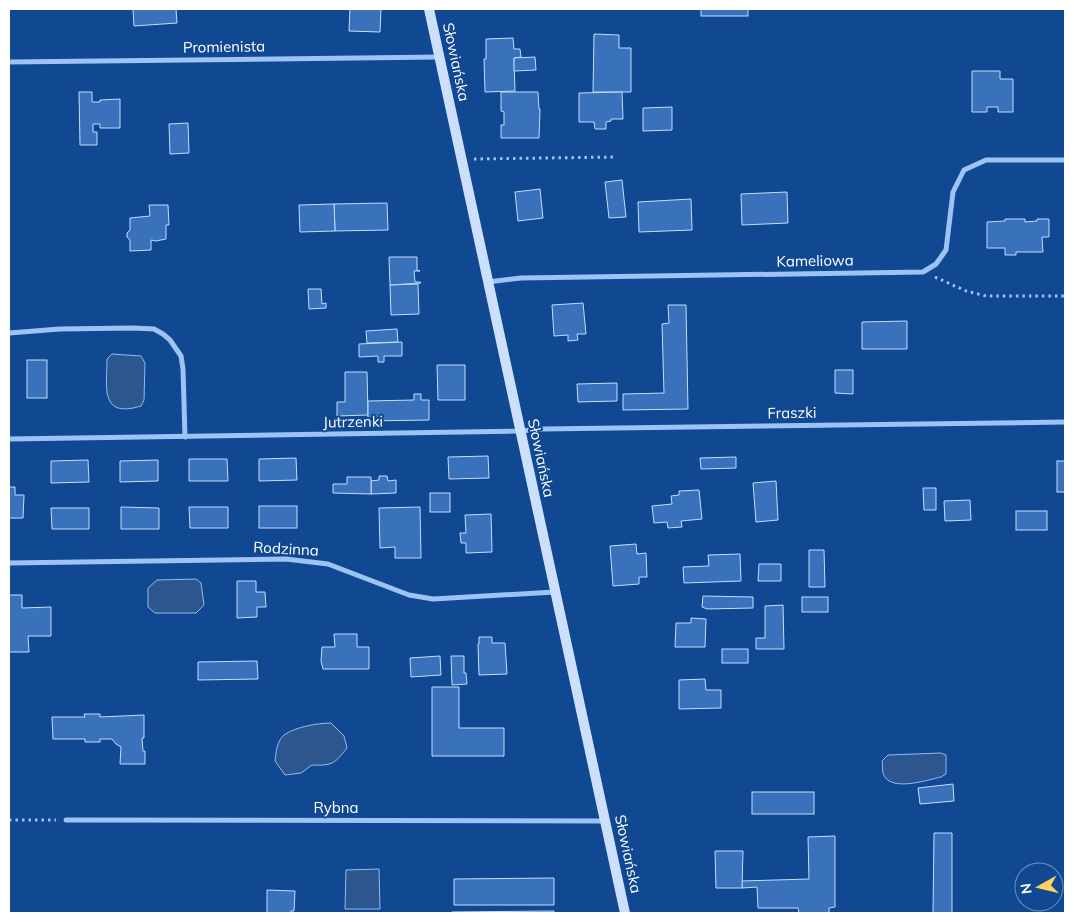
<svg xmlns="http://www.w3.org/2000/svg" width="1074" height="922" font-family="Mulish,sans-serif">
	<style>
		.water { fill: #2c568d; stroke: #8ebdf7 }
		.building { fill: #3971bb; stroke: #c4ddfe }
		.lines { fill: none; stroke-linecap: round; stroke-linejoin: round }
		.path { stroke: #9cc3f3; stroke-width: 3; stroke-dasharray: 2.5 4; stroke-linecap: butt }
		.street { stroke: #9cc3f3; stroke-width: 5 }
		.secondary { stroke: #cce0fd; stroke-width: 10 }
		.labels { text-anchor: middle; stroke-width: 4; stroke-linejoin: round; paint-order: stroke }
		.street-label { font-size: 15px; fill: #fff; stroke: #104892 }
	</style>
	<rect width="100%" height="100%" fill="#104892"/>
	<g class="water">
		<path d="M112 354 141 356 145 363 144 400 141 406C99 419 107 386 107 359Z"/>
		<path d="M196 579 201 583 204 605 196 613H155L148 607V588L157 580Z"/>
		<path d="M331 723 344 736 347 748C335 763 333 766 312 765L301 773 285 775 275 761C276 752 277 741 284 735 295 727 318 723 331 723Z"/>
		<path d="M941 753 946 755V774L941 777C927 780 889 793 883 773 882 769 883 765 882 761L888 755Z"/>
		<path d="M379 869 380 909H345L346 870Z"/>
	</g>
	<g class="building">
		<path d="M133 9H176L177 23 134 26Z"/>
		<path d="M350 9H381L380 32 349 31Z"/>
		<rect x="701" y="9" width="47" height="7"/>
		<path d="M594 34 619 35V48H631V92H593Z"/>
		<path d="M513 38 514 49H520L521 57 514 58 515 91 485 92 484 59H486V39Z"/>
		<path d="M535 57 536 70 514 71V58Z"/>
		<path d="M972 71H1000V79H1013V112H998V107H987V112H972Z"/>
		<path d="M79 92H92V102H100V100L120 99V128H100V124H93V132H97V145H80Z"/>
		<path d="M501 92H538L539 109H540L539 138H501V125H504V112L501 111Z"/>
		<path d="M622 92 623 119H611V121L606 122V129H595L594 122H579V93Z"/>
		<path d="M672 107V130L643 131V108Z"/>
		<path d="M188 123 189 153 170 154 169 124Z"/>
		<path d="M622 180 626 217 609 218 605 182Z"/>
		<path d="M540 189 543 218 518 221 515 192Z"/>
		<path d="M787 192 788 223 742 225 741 194Z"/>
		<path d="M691 199 692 230 639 232 638 202Z"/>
		<path d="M387 203 388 230 335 231 334 204Z"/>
		<path d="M334 204 335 231 300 232 299 205Z"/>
		<path d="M149 205H168L169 225H166V239L156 241 151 240V250L130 251V240L127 237V233L130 230V218L150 216Z"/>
		<path d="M1005 219H1025V222L1037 221V219H1049V237H1042L1043 252H1016V255H1005V248H987V222L1005 221Z"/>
		<path d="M389 257H417V270L420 271H414L415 282H420L421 283 390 285Z"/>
		<path d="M418 284 419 314 391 315 390 285Z"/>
		<path d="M308 289H321L322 304 326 303V308L309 309Z"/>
		<path d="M583 303 586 334H577L578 340 568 341V335L554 336 552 305Z"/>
		<path d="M668 305H686L688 409 623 410V394L664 393 662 324 669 323Z"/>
		<path d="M907 321V349H862V322Z"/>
		<path d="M397 329 398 342 367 343 366 331Z"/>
		<path d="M402 342V356H384V362H378V356L359 357V344Z"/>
		<rect x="27" y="360" width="20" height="38"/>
		<path d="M437 365H465V400H438Z"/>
		<path d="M835 370H853V394L835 393Z"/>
		<path d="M345 372H367L368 415 337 416V402H345Z"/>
		<path d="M617 383V401L578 402 577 384Z"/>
		<path d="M414 394H421V400H429V420L368 421V401L414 400Z"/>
		<path d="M488 456 489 478 449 479 448 457Z"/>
		<path d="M736 457V468L701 469 700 458Z"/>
		<path d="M296 458 297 480 259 481V459Z"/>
		<path d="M189 459H227L228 481H189Z"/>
		<path d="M88 460 89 482 51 483V461Z"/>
		<path d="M158 460V481L120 482V461Z"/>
		<rect x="1057" y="461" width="8" height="31"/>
		<path d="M379 476H387L388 481 396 480V493L371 494V481L379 480Z"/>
		<path d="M347 477H371V494L333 493V484H347Z"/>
		<path d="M776 481 778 520 756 522 753 483Z"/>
		<path d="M9 487H15V495H24L23 518H9Z"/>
		<path d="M923 488H936V510H924Z"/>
		<path d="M699 490 702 519 681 521 682 527 668 528 667 522 654 523 652 506 672 504 671 496 679 495V491Z"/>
		<rect x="430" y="493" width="20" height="19"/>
		<path d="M970 500 971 520 945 521 944 501Z"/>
		<rect x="259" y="506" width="38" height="22"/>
		<path d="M121 507 159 508V529H121Z"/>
		<path d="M189 507H228V528H190Z"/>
		<path d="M420 507 421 558H395V547L380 548 379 508Z"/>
		<path d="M51 508H89V529H52Z"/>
		<rect x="1016" y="511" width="31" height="19"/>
		<path d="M491 514 492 552 466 553V543H461L460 533H466L465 515Z"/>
		<path d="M636 544 637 554 646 553 647 577H639V584L613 586 610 546Z"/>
		<path d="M809 550H824L825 587H809Z"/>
		<path d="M740 554 741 581 684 583 683 567 709 566 708 555Z"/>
		<path d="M759 564H781V581H758Z"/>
		<path d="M237 581H256V592H265L266 607H257V617L237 618Z"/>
		<path d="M9 595H22V608L51 607V636H28L29 652H9Z"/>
		<path d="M703 596 753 597V608L707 609 702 607Z"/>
		<rect x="802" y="597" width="26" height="15"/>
		<path d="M783 605 784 649H756V638H765V606Z"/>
		<path d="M691 618 706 619 705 647H675L676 623H691Z"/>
		<path d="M334 634H357V647H369V669H323L321 661 322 647H335Z"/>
		<path d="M479 637H492V643H505L507 674 479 675 478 644H479Z"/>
		<rect x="722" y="649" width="26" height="14"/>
		<path d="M440 656 441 675 411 677 410 658Z"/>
		<path d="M451 656H464V673H466L467 684 452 685Z"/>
		<path d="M257 661 258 679 198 680V662Z"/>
		<path d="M705 679 706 690H721V708L679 709V680Z"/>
		<path d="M432 687H459V728H504V756H432Z"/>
		<path d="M84 714H100V717L144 715V738H142L143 751H145V764H120L121 747 116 744 112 739H100V742H85V739H53L52 717H85Z"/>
		<path d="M953 784 954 801 920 804 918 788Z"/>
		<rect x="752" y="792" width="62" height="22"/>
		<path d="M934 833H952V913H933Z"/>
		<path d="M835 836V907L829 908V913H799L798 908H758L757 887 742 888V881L809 879 808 837Z"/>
		<path d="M715 851H743L742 888H716Z"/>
		<path d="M554 878V905H454V879Z"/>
		<path d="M267 890 295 891 294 911H291V913H267Z"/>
		<path d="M554 911V913H452V912Z"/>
	</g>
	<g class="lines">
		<g class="path">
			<path d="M474 159 617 157"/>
			<path d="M935 277 966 291 986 296H1065"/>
			<path d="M9 820H56"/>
		</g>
		<g class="street">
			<path d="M9 62 440 57"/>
			<path d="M488 282 521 278 923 272 936 264 946 250 953 192 964 170 986 160H1065"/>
			<path d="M9 333 60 329 133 328 154 329 163 334 170 340 181 356 183 369 185 437"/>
			<path d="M9 439 520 431 543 429 1065 422"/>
			<path d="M9 563 286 559 328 564 409 595 433 599 555 592"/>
			<path d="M66 820 605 821"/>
		</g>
		<path class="secondary" d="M429 9 625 913"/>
	</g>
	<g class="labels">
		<g class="street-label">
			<text transform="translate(224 47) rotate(-1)" y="5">Promienista</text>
			<text transform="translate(456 62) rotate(78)" y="5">Słowiańska</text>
			<text transform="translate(815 261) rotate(-1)" y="5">Kameliowa</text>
			<text transform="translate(792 413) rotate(-1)" y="5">Fraszki</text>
			<text transform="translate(353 422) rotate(-1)" y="5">Jutrzenki</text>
			<text transform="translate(541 458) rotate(78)" y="5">Słowiańska</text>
			<text transform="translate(286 549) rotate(3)" y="5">Rodzinna</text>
			<text x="336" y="813">Rybna</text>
			<text transform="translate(628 854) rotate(78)" y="5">Słowiańska</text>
		</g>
	</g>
	<rect width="1074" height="922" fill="none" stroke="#ffffff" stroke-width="20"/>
	<g transform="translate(1039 887) rotate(262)"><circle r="24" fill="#104892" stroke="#7091be"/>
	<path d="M0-4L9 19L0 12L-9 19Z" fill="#ffd25e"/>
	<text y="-8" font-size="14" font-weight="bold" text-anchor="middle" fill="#ffffff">N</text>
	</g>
</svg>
